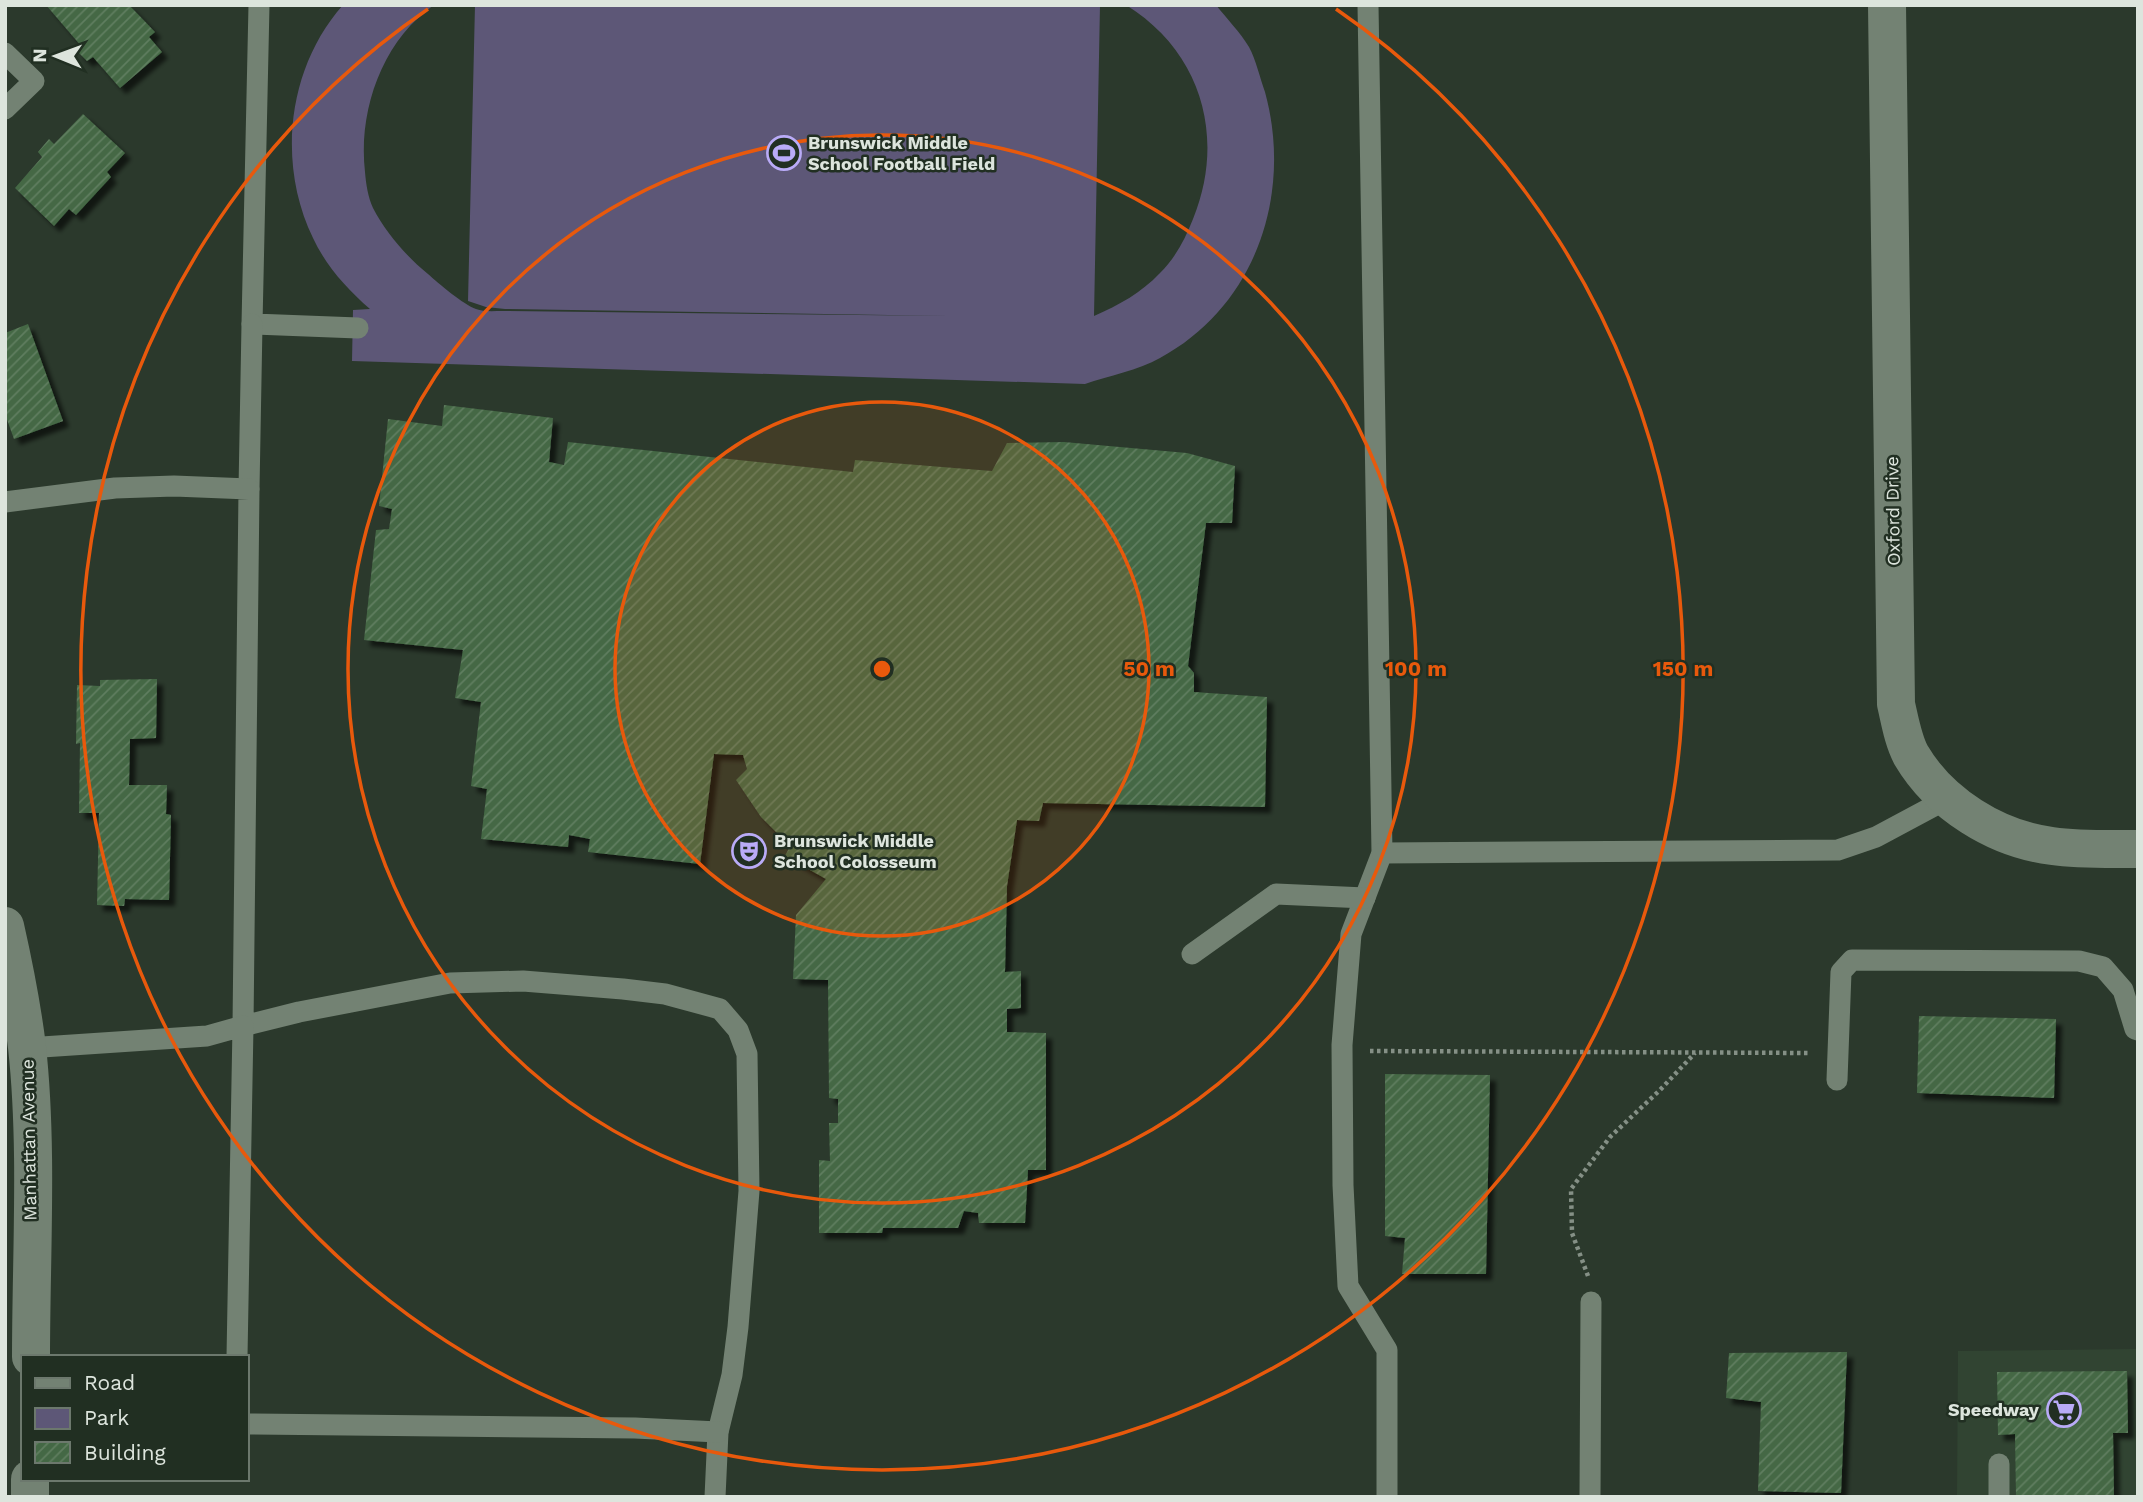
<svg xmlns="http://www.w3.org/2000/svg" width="2143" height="1502" font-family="'Work Sans',sans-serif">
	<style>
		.built { fill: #314432 }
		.green { fill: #5d5777 }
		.building { fill: url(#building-hatch); filter: url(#shadow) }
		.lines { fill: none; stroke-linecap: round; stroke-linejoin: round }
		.path { stroke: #859086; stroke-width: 4.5; stroke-dasharray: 3.5 3.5; stroke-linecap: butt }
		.lane { stroke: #738273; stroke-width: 21 }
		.street { stroke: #738273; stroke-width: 38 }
		.ring { fill: none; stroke: #e8590c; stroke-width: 3.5 }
		.labels { text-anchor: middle; stroke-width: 5; stroke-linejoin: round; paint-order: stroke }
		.poi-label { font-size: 18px; font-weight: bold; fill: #dde5dd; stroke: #212f22; text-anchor: start }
		.street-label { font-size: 18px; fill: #dde5dd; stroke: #212f22 }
		.centre { fill: #e8590c; stroke: #212f22; stroke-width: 3.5 }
		.ring-label { font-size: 21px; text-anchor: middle; font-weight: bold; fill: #e8590c; stroke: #212f22; stroke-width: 5; stroke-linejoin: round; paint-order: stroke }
	</style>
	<defs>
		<pattern id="building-hatch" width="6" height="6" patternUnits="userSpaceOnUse" patternTransform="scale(1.75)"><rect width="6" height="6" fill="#446845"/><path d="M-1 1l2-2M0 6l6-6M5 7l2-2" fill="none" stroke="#5f7d5f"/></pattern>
		<filter id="shadow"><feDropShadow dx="6" dy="6" stdDeviation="2" flood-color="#0009"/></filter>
	</defs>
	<rect width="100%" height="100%" fill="#2b392c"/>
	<path class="built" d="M2138 1349V1497H1957L1958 1351Z"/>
	<path class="green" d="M343 5H434C382 41 358 111 365 172 366 184 368 197 373 208 386 233 406 256 428 274 438 283 464 305 476 309 483 312 494 311 502 311L952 316 505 309 486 307 468 301 475 5H1100L1094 316C1119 305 1141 293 1160 273 1176 257 1185 239 1193 219 1226 138 1202 52 1126 5H1216C1227 19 1240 32 1249 47 1256 60 1260 78 1265 92 1293 194 1256 306 1160 358 1139 370 1108 376 1085 384L352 361 353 310 370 309C347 289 326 266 313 238 277 164 287 68 343 5Z"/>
	<g class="building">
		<path d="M46 5H129L155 32 149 37 162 52 120 88 93 57 87 61 77 51 82 47Z"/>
		<path d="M83 114 125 153 107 172 111 177 76 215 69 209 54 226 15 188 42 157 38 152 49 139 54 144Z"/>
		<path d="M28 324 63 421 14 439 5 414V333Z"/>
		<path d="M444 405 553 418 549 462 564 465 568 442 853 472 855 460 992 471 1007 443 1064 442 1187 453 1235 466 1232 523H1206L1188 666 1194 673V692L1267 697 1265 807 1043 803 1039 821 1017 820 1007 886 1005 972 1021 971V1008L1007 1009V1032L1046 1033V1170H1028L1025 1223H979L978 1213 964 1211 958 1228H883L882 1233H819V1160L830 1161 829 1123H838V1099L829 1098 828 980 793 979 796 915 826 879 785 856 790 846 761 817 736 780 747 769 743 755 714 754 700 864 588 852 590 839 569 835 568 847 481 839 487 789 471 786 481 702 455 698 463 650 364 640 376 530 389 529 392 509 379 506 388 419 442 426Z"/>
		<path d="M157 679 156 738 130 739 129 785H167L166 814 171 815 169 900 125 899 124 906 97 905 99 813H79L80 743 76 744 77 685 100 686V680Z"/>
		<path d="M1919 1016 2056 1019 2054 1098 1917 1093Z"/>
		<path d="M1385 1074 1490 1075 1486 1274H1402L1405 1238 1385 1236Z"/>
		<path d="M1847 1352 1841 1493 1758 1491 1761 1402 1726 1398 1729 1353Z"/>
		<path d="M2127 1371 2128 1433H2113L2114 1497H2016L2015 1434 1998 1435 1997 1372Z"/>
	</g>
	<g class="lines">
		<g class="path">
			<path d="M1370 1051 1810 1053"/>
			<path d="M1588 1276 1572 1233 1571 1189 1610 1137 1660 1090 1695 1053"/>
		</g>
		<g class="lane">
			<path d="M259 5 252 324 358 328"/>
			<path d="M1368 5 1382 853 1351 934 1342 1045 1343 1185 1348 1286 1387 1350V1497"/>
			<path d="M5 53 34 81 5 109"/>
			<path d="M249 489 252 324"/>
			<path d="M5 502 115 488 174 486 249 489 243 1026 299 1012 450 983 523 981 623 989 665 994 720 1009 738 1030 747 1054 749 1191 738 1327 732 1375 718 1432 715 1497"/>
			<path d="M1382 853 1838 850 1876 837 1947 799"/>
			<path d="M1192 954 1276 894 1365 898"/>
			<path d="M27 1048 207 1036 243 1026 237 1357"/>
			<path d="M1837 1080 1841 972 1852 960 2079 961 2103 967 2123 990 2135 1029 2138 1030"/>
			<path d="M247 1424 635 1428 718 1432"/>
			<path d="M1999 1464V1497"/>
			<path d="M1590 1497 1591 1302"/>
		</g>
		<g class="street">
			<path d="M1887 5 1896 704C1900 721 1903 740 1911 755 1940 804 1996 839 2052 846 2080 850 2109 849 2138 849"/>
			<path d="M5 926C14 966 22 1006 27 1047 38 1148 31 1255 31 1357"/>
			<path d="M30 1497V1479"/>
		</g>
	</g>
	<circle cx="882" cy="669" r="267" fill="#e8590c" fill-opacity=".12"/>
	<g class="ring">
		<circle cx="882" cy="669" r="267"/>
		<circle cx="882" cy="669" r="534"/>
		<path d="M1336 9A801 801 0 1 1 428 9"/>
	</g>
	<defs>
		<g id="stadium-ring" transform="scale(1.75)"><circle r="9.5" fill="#212f22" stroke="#b9abf7" stroke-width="1.5"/><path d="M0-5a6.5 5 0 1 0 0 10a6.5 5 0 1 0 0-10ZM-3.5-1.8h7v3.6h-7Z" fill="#b9abf7"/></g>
		<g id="theatre-ring" transform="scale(1.75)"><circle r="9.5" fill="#212f22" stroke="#b9abf7" stroke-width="1.5"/><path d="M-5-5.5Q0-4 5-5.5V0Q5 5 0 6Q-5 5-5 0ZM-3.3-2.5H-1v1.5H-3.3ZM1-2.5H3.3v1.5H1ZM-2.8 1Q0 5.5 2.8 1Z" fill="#b9abf7"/></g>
		<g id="supermarket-ring" transform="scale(1.75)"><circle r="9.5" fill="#212f22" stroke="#b9abf7" stroke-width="1.5"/><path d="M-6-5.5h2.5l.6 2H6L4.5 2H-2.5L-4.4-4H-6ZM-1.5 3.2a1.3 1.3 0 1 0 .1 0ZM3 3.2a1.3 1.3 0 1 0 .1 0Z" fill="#b9abf7"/></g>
	</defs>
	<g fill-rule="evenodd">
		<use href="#stadium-ring" x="784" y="153"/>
		<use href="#theatre-ring" x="749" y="851"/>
		<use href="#supermarket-ring" x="2064" y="1410"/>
	</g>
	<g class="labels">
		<g class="poi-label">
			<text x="808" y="149">Brunswick Middle<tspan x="808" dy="21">School Football Field</tspan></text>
			<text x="774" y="847">Brunswick Middle<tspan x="774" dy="21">School Colosseum</tspan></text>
			<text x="2039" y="1416" text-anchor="end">Speedway</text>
		</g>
		<g class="street-label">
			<text transform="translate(1893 511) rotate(-91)" y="6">Oxford Drive</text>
			<text transform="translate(29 1140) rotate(-91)" y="6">Manhattan Avenue</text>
		</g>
	</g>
	<circle cx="882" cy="669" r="10" class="centre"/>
	<g class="ring-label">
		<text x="1149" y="676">50 m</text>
		<text x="1416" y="676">100 m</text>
		<text x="1683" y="676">150 m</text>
	</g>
	<rect width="2143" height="1502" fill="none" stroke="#dde5dd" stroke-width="14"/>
	<rect x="21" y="1355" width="228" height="126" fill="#212f22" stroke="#6c786d" stroke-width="2"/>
	<rect x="35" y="1378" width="35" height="10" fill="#738273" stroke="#6c786d" stroke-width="2"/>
	<text x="84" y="1390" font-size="21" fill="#dde5dd">Road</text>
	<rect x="35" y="1408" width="35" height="21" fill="#5d5777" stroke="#6c786d" stroke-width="2"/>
	<text x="84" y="1425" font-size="21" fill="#dde5dd">Park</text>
	<rect x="35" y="1442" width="35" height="21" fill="url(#building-hatch)" stroke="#6c786d" stroke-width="2"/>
	<text x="84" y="1460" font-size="21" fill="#dde5dd">Building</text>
	<g transform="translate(56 56) rotate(271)" stroke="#212f22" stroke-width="5" paint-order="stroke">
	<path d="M0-5L12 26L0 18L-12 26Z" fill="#dde5dd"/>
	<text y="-10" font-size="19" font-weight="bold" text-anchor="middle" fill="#dde5dd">N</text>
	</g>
</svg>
